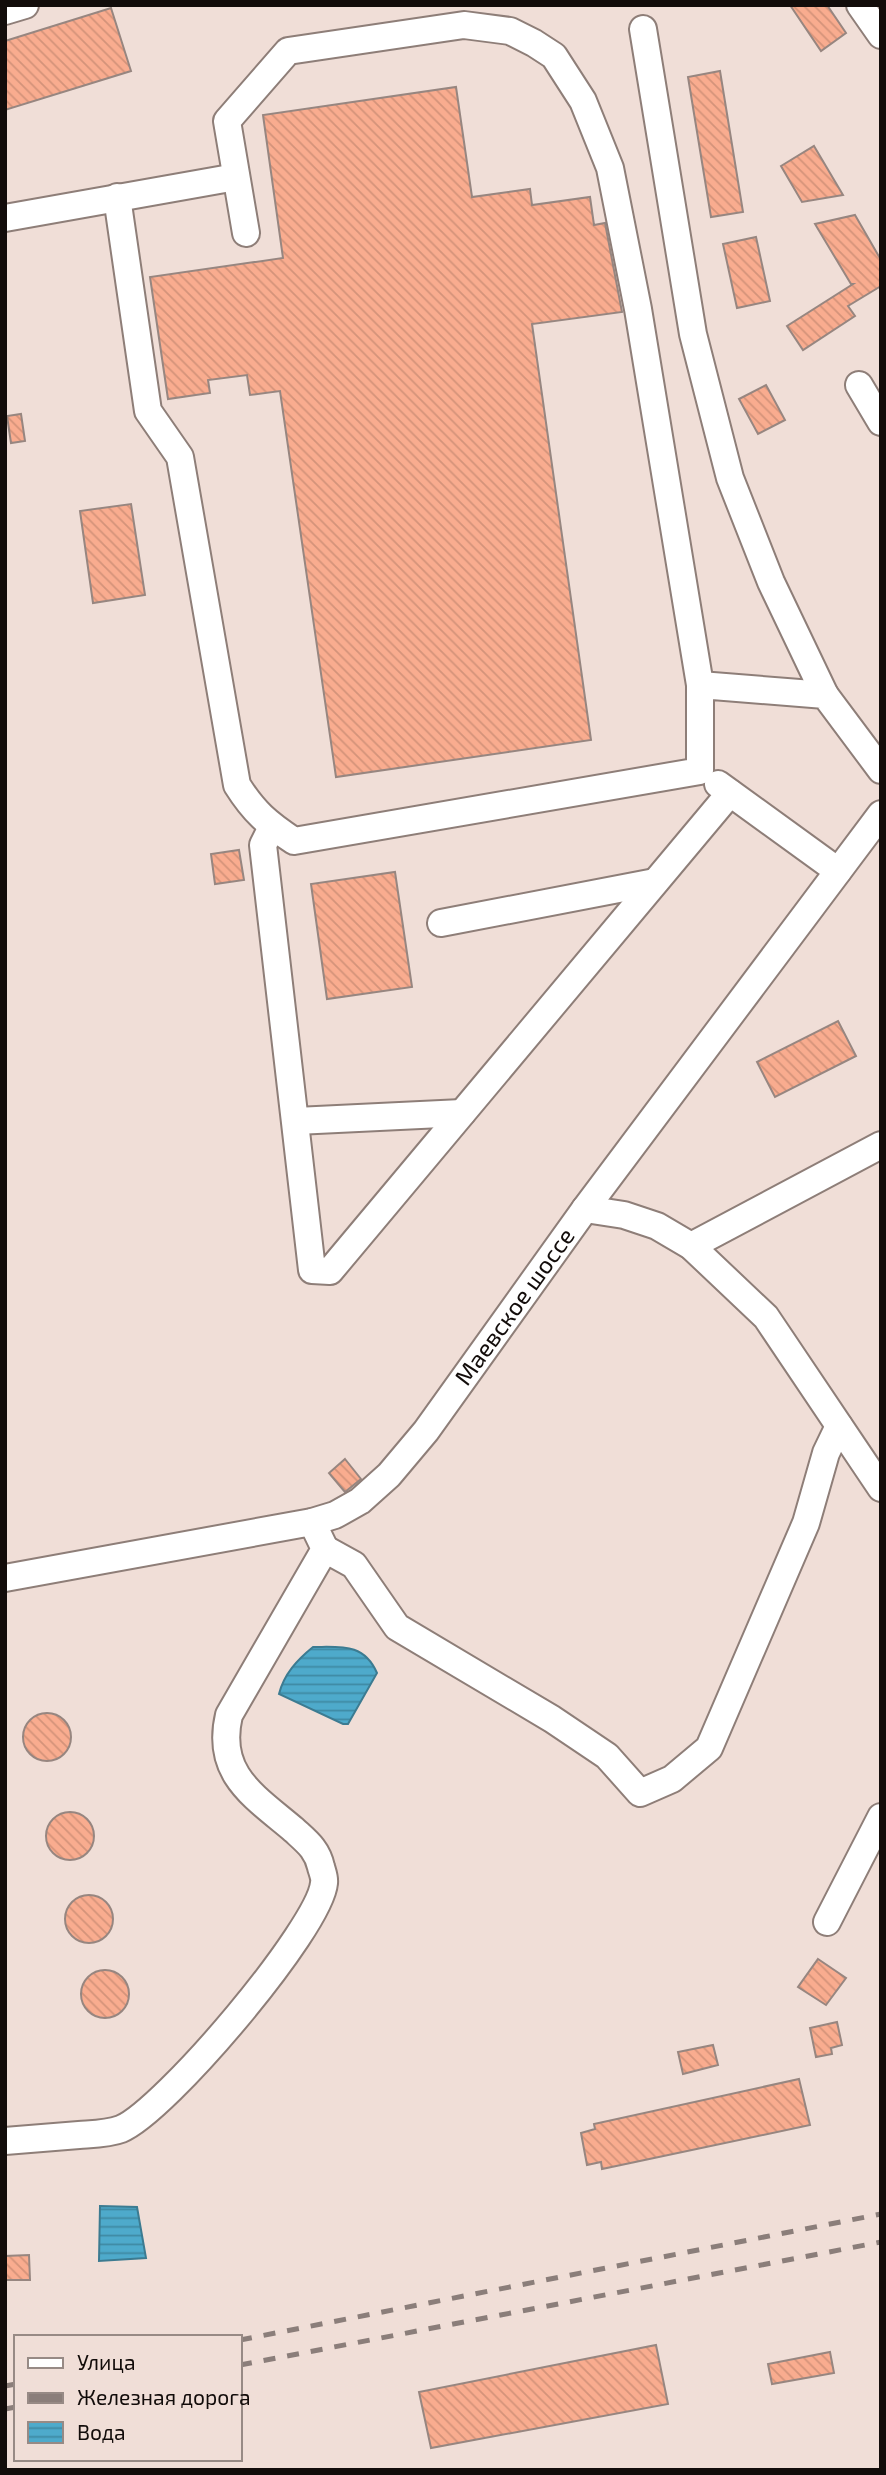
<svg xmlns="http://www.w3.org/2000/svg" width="886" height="2475" font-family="'Exo 2',sans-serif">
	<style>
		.water { fill: url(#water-rules); stroke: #3c7b91; stroke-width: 2 }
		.building { fill: url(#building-back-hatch); stroke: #978680; stroke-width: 2 }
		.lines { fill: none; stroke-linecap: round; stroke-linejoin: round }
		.minor-casing { stroke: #8e7e78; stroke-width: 30 }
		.minor { stroke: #fff; stroke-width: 26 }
		.rail { stroke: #8b7e7a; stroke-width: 5; stroke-dasharray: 12 12; stroke-linecap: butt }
		.labels { text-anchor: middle; stroke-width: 6; stroke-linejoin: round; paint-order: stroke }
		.street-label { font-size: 24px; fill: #120c0a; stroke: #f0ded7 }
	</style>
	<defs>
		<pattern id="water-rules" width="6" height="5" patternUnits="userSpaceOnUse" patternTransform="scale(1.75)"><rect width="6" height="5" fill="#4eaacb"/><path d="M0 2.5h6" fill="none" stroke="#3f89a3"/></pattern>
		<pattern id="building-back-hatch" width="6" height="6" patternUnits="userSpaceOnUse" patternTransform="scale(1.75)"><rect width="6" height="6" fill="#f9ac8f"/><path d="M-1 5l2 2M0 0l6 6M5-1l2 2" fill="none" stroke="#d4937a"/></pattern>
	</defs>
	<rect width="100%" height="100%" fill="#f0ded7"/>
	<g class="water">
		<path d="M313 1647C341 1647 364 1643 377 1673L348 1724H343L279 1694C284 1674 297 1660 313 1647Z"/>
		<path d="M100 2206 137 2207 146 2258 99 2261Z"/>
	</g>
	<g class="building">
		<path d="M790 5H827L846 33 821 51Z"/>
		<path d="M111 8 131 71 5 110V41Z"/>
		<path d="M720 71 743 212 711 217 688 77Z"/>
		<path d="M456 87 472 197 530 189 532 205 590 197 594 225 605 223 622 312 532 324 591 740 336 777 280 391 250 395 247 375 208 380 210 393 168 399 150 277 283 258 263 115Z"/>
		<path d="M814 146 843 195 802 202 781 166Z"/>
		<path d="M855 215 881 260V286L848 306 855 316 803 350 787 326 853 284H851L815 224Z"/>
		<path d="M756 237 770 301 737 308 723 244Z"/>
		<path d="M766 385 785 420 758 434 739 399Z"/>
		<path d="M21 414 25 441 11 443 7 416Z"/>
		<path d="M131 504 145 595 93 603 80 511Z"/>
		<path d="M239 850 244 880 215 884 211 854Z"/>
		<path d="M395 872 412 987 327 999 311 884Z"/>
		<path d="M838 1021 856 1056 775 1097 757 1062Z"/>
		<path d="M345 1459 361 1479 345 1492 329 1473Z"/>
		<circle cx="47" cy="1737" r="24"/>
		<circle cx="70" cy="1836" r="24"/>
		<circle cx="89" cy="1919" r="24"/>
		<path d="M818 1959 846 1978 826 2005 798 1987Z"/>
		<circle cx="105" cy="1994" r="24"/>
		<path d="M837 2022 842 2045 831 2048 832 2054 816 2057 810 2028Z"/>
		<path d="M713 2045 718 2065 683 2074 678 2052Z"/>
		<path d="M799 2079 810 2125 602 2169 601 2162 587 2165 581 2133 595 2129 594 2124Z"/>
		<path d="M29 2255 30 2280H5V2256Z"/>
		<path d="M656 2345 668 2404 431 2448 419 2392Z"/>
		<path d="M830 2352 834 2373 772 2384 768 2364Z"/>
	</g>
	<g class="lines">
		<g class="minor-casing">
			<g id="minor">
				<path d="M860 5 881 35"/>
				<path d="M5 11 25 5"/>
				<path d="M643 29 693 334 730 478 771 582 825 695"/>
				<path d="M117 197 148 411 180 457 237 785C254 812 267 823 294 841L700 771V685L825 695 881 770"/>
				<path d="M5 218 236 177"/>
				<path d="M246 233 227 121 288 51 464 25 510 31 534 43 554 56 583 101 610 168 638 309 700 685"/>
				<path d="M859 385 881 422"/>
				<path d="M718 784 838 871"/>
				<path d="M272 827 263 845 312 1270 330 1271 730 793"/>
				<path d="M441 923 655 882"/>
				<path d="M296 1121 462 1113"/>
				<path d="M585 1209 624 1215 657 1226 691 1246 766 1317 881 1488"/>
				<path d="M691 1246 881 1145"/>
				<path d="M325 1549 354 1565 397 1627 552 1719 607 1756 640 1793 672 1779 709 1748 806 1523 826 1453 839 1426"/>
				<path id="s1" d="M5 1578 312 1522 335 1515 360 1501 389 1475 426 1431 585 1209 881 814"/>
				<path d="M827 1922 881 1817"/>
				<path d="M5 2141C30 2139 55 2137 79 2135 92 2134 108 2134 121 2129 165 2111 320 1928 324 1883 325 1878 322 1871 321 1867 317 1849 307 1842 294 1830 254 1796 215 1774 229 1715L325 1549 312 1522"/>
			</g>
		</g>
		<use href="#minor" class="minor"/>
		<g class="rail">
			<path d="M240 2340 881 2214"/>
			<path d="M240 2365 881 2242"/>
			<path d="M5 2386 16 2384"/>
			<path d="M5 2409 16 2407"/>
		</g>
	</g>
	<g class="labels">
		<g class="street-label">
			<text dy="8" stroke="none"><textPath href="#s1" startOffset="614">Маевское шоссе</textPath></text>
		</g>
	</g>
	<rect width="886" height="2475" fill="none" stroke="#120c0a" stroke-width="14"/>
	<rect x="14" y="2335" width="228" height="126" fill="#f0ded7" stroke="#978a85" stroke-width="2"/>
	<rect x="28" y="2358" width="35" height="10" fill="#ffffff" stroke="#978a85" stroke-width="2"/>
	<text x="77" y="2370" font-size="21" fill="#120c0a">Улица</text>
	<rect x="28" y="2393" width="35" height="10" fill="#8b7e7a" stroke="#978a85" stroke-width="2"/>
	<text x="77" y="2405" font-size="21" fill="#120c0a">Железная дорога</text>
	<rect x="28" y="2422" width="35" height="21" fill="url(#water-rules)" stroke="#978a85" stroke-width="2"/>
	<text x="77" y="2440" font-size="21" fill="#120c0a">Вода</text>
</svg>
